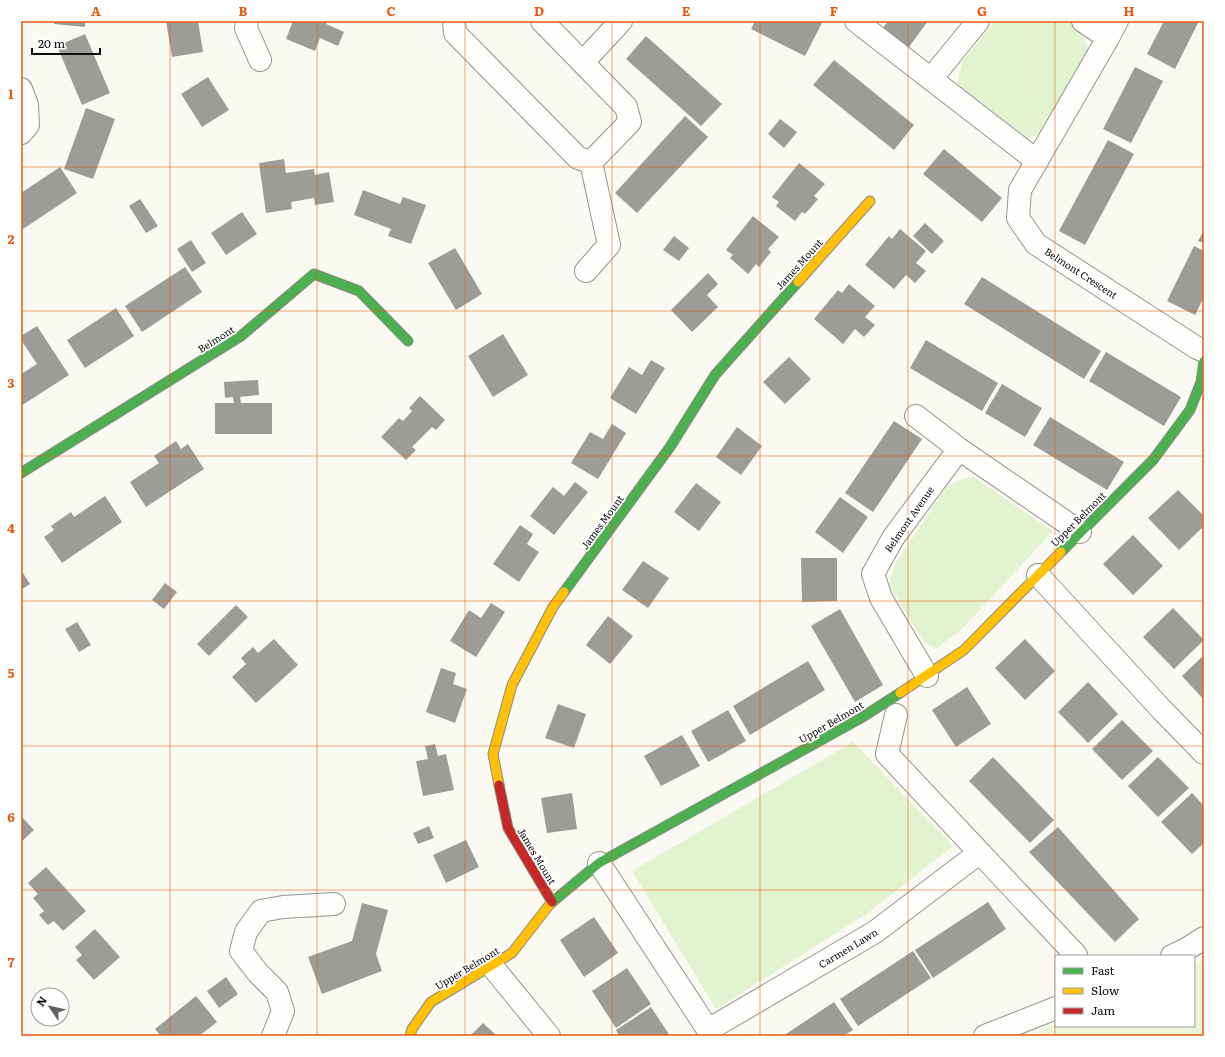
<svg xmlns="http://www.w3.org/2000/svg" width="1225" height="1057" font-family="Literata,serif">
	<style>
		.green { fill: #e2f3d0 }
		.pitch { fill: #edf6da }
		.building { fill: #9e9c98 }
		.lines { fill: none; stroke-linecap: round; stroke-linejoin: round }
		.street-casing { stroke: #949490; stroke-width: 24 }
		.fast-casing { stroke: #8b8a87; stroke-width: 11 }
		.slow-casing { stroke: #8b8a87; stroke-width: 11 }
		.jam-casing { stroke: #8b8a87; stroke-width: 11 }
		.street { stroke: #fefefd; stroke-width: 22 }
		.fast { stroke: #4caf50; stroke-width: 9 }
		.slow { stroke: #ffc107; stroke-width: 9 }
		.jam { stroke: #c62828; stroke-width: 9 }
		.grid { fill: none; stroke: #e8590c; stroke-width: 1; stroke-opacity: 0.55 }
		.labels { text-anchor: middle; stroke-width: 4; stroke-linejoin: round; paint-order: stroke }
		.street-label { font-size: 10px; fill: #0d0d0d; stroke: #fff }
		.neatline { fill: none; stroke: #e8590c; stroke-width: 1.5 }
		.grid-label { font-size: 13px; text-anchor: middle; font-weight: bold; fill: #e8590c }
	</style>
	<rect width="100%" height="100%" fill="#fbfaf2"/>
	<g class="green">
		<path d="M995 21H1068L1080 29 1090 53 1044 132 1026 139 957 87 962 62Z"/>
		<path d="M972 476 1053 531 962 629 935 649 922 640 889 585 895 564 948 485Z"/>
		<path d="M853 742 953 846 868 913 716 1009 632 871Z"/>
	</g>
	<path class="pitch" d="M1204 960V1036H1027L1056 1024V1026H1194V965Z"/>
	<g class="building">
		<path d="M54 21H85V27L54 24Z"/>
		<path d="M166 21H198L203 52 172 57Z"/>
		<path d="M293 21H327L326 24 344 32 338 46 320 38 315 51 286 39Z"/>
		<path d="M755 21H823L805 56 751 29Z"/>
		<path d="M888 21H928L909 47 883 28Z"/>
		<path d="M1164 21H1199L1175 69 1147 54Z"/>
		<path d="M85 34 110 93 82 105 57 46Z"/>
		<path d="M646 36 722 104 701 126 626 59Z"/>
		<path d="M834 60 914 125 894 150 813 85Z"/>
		<path d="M1135 67 1163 81 1131 143 1103 129Z"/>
		<path d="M208 77 229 110 202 127 181 94Z"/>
		<path d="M86 108 115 119 93 179 64 169Z"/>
		<path d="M685 116 708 137 637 213 615 193Z"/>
		<path d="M780 119 797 132 784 148 768 134Z"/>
		<path d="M1108 140 1134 154 1085 245 1059 231Z"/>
		<path d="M944 149 1002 198 982 222 923 174Z"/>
		<path d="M284 159 286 173 314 169 315 175 329 172 334 202 315 205 314 198 291 202 292 209 266 213 259 163Z"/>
		<path d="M799 163 825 184 814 196 818 199 805 214 802 212 795 221 776 206 779 202 772 197Z"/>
		<path d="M60 167 77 193 23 229 21 225V193Z"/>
		<path d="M363 190 400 204 403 197 426 205 411 244 388 236 391 229 354 215Z"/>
		<path d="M140 199 158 226 146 233 129 206Z"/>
		<path d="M242 212 257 234 226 255 211 233Z"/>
		<path d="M753 216 779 237 768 249 771 252 759 267 756 264 748 274 730 258 733 255 726 250Z"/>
		<path d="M925 223 944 241 932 254 913 236Z"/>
		<path d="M900 229 926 251 916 263 926 271 915 283 906 275 894 289 865 265 889 236 892 239Z"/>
		<path d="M1204 230V243L1198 241Z"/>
		<path d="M674 236 689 248 679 261 663 250Z"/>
		<path d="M191 240 206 263 192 272 177 249Z"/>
		<path d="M1194 246 1204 251V297L1195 315 1167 301Z"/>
		<path d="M455 248 482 294 456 310 428 263Z"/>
		<path d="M185 267 202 292 142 332 125 306Z"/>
		<path d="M708 273 718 284 707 295 718 307 692 332 671 310Z"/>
		<path d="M982 277 1101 351 1084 379 964 304Z"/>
		<path d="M849 284 875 306 865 317 875 325 864 337 855 329 843 344 814 319 838 290 842 293Z"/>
		<path d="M116 308 134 336 85 368 67 340Z"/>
		<path d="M37 326 69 375 21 406V374L37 364 21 340V336Z"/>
		<path d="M503 334 528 375 493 397 468 356Z"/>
		<path d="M926 340 998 383 982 411 910 368Z"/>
		<path d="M1106 352 1181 397 1164 426 1089 381Z"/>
		<path d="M789 357 811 379 785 404 763 382Z"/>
		<path d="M651 360 665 368 636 414 610 398 629 367 642 375Z"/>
		<path d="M258 380 259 395 240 397 241 403H272V434H215V403H234L233 397 225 398 224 382Z"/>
		<path d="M1002 384 1042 408 1025 437 985 413Z"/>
		<path d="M420 396 445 420 436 430 432 427 412 447 416 450 406 460 381 437 399 418 403 421 412 411 409 408Z"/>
		<path d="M1050 417 1124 462 1107 490 1033 445Z"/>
		<path d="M894 421 922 439 873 512 845 493Z"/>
		<path d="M612 424 626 433 598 479 571 463 590 432 603 439Z"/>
		<path d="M737 427 762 446 741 475 716 457Z"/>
		<path d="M176 441 181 449 188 444 204 469 146 507 130 482 159 463 154 456Z"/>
		<path d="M575 482 588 492 554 535 530 516 553 487 564 496Z"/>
		<path d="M696 483 721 502 699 531 674 512Z"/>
		<path d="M1178 490 1204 516V526L1179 550 1148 518Z"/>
		<path d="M105 496 122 522 62 563 44 537 54 530 51 526 71 512 74 517Z"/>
		<path d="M840 497 868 517 843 553 815 532Z"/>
		<path d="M520 525 533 534 527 544 539 552 519 582 493 564Z"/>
		<path d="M1133 535 1163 566 1133 595 1103 564Z"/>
		<path d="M801 558H837V601L802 602Z"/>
		<path d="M643 561 669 578 648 608 622 590Z"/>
		<path d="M21 570 30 584 21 590Z"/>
		<path d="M165 583 177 592 164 609 152 600Z"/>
		<path d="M491 603 505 612 476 657 450 641 469 610 481 618Z"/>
		<path d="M236 605 248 617 209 656 197 644Z"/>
		<path d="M1173 608 1204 640 1174 669 1143 637Z"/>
		<path d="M840 609 883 685 855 702 811 626Z"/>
		<path d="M608 616 633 636 610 664 586 645Z"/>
		<path d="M77 622 91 645 79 652 65 629Z"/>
		<path d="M274 639 298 665 256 703 232 677 246 664 241 658 253 647 258 653Z"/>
		<path d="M1025 639 1055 671 1025 700 995 668Z"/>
		<path d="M1204 655V700L1182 676Z"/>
		<path d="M808 661 825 690 750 735 733 706Z"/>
		<path d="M441 668 456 673 453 684 467 689 455 723 426 712Z"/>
		<path d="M1088 682 1118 714 1088 743 1058 712Z"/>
		<path d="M967 687 991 724 956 747 932 710Z"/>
		<path d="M558 704 586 714 574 748 545 738Z"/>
		<path d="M728 710 746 741 708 762 691 731Z"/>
		<path d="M1122 720 1153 751 1122 780 1092 749Z"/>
		<path d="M682 735 700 766 661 786 644 756Z"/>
		<path d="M435 744 438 756 446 754 454 790 423 796 416 761 428 759 425 746Z"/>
		<path d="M993 757 1054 820 1030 843 969 781Z"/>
		<path d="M1158 757 1189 788 1158 817 1128 786Z"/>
		<path d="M572 793 577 829 547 833 541 798Z"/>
		<path d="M1192 793 1204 806V843L1192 854 1161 822Z"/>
		<path d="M21 816 34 830 21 842Z"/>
		<path d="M429 826 434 838 418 844 413 833Z"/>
		<path d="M1058 827 1139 919 1115 942 1029 852Z"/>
		<path d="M466 840 479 867 446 883 433 855Z"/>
		<path d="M46 867 86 911 63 931 54 921 48 925 39 915 44 911 33 898 38 894 28 883Z"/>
		<path d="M988 902 1006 929 933 978 915 950Z"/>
		<path d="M362 903 388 910 376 954 382 971 322 994 308 957 352 941Z"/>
		<path d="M594 917 618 953 584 977 560 940Z"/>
		<path d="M95 929 120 957 94 980 76 960 82 955 75 947Z"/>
		<path d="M913 951 931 978 858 1026 840 999Z"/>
		<path d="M627 968 651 1004 616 1028 592 991Z"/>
		<path d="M226 977 238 994 219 1008 207 991Z"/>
		<path d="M196 996 217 1022 199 1036H161L155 1029Z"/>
		<path d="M834 1002 853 1030 843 1036H783Z"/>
		<path d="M651 1007 670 1036H619L616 1030Z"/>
		<path d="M483 1023 497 1036H470Z"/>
	</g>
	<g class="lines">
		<g class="street-casing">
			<g id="street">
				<path d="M247 21 246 28 260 60"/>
				<path d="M454 21 455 33 578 158 591 162 630 122 626 107 542 21"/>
				<path d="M856 21 1037 161"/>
				<path d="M1083 21 1108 38"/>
				<path d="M1117 21 1108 38 1020 190 1018 218 1036 244 1197 348 1204 351"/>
				<path d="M583 62 621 21"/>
				<path d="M931 79 978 21"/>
				<path d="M21 89 27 105 28 125 21 133"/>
				<path d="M586 271 609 245 591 162"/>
				<path d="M916 416 959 449 1080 532"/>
				<path d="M1038 575 1162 710 1204 753"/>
				<path d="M927 676 881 598 873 574 893 538 959 449"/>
				<path d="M896 715 887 754 1076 955"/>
				<path d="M599 863 712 1036"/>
				<path d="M1172 956 1185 950 1204 938"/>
				<path d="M491 965 549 1036"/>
				<path d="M708 1030 875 932 979 853"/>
				<path d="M273 1036 283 1011 277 992 258 973 241 951 246 932 261 911 283 907 334 904"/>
				<path d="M985 1036 1056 1008"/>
			</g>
		</g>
		<g class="fast-casing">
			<g id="fast">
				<path d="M21 473 241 336 314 274 359 291 408 341"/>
				<path d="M1061 552 1153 460 1190 410 1201 382 1204 361"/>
				<path d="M564 592 670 447 715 375 798 282"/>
				<path d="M550 904 599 863 861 718 900 693"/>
			</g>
		</g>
		<g class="slow-casing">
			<g id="slow">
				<path d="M798 282 870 201"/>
				<path d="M900 693 964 650 1061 552"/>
				<path d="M499 785 493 754 512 685 553 607 564 592"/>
				<path d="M410 1036 412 1029 431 1002 512 953 550 904"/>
			</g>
		</g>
		<g class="jam-casing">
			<path id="jam" d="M499 785 508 828 552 902"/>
		</g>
		<use href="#street" class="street"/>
		<use href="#fast" class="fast"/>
		<use href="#slow" class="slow"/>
		<use href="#jam" class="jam"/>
	</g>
	<path class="grid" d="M170 21V1036M317 21V1036M465 21V1036M612 21V1036M760 21V1036M908 21V1036M1055 21V1036M21 167H1204M21 311H1204M21 456H1204M21 601H1204M21 746H1204M21 890H1204"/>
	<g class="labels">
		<g class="street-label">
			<text transform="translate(799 264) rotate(-48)" y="4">James Mount</text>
			<text transform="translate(1081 273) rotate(33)" y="4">Belmont Crescent</text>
			<text transform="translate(216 339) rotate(-32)" y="4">Belmont</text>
			<text transform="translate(909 519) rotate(-55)" y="4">Belmont Avenue</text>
			<text transform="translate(1078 519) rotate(-45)" y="4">Upper Belmont</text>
			<text transform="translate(602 522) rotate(-54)" y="4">James Mount</text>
			<text transform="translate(831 722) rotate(-30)" y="4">Upper Belmont</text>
			<text transform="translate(537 856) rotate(59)" y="4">James Mount</text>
			<text transform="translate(848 948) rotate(-31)" y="4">Carmen Lawn</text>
			<text transform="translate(467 968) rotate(-31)" y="4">Upper Belmont</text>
		</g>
	</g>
	<rect width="1225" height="1057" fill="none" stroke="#ffffff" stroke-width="44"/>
	<rect x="1055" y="955" width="140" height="72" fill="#ffffff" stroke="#9e9e9e"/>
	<rect x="1063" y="968" width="20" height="6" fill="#4caf50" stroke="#9e9e9e"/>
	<text x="1091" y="975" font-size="12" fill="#0d0d0d">Fast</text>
	<rect x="1063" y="988" width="20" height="6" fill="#ffc107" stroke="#9e9e9e"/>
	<text x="1091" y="995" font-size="12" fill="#0d0d0d">Slow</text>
	<rect x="1063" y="1008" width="20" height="6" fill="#c62828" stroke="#9e9e9e"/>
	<text x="1091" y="1015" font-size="12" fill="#0d0d0d">Jam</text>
	<g transform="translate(50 1007) rotate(304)"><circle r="19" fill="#ffffff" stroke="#9e9e9e"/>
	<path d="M0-3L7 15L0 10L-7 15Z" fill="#60605d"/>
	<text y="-6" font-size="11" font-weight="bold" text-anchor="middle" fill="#0d0d0d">N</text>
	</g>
	<path d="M32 48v6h68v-6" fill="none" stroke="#0d0d0d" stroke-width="2"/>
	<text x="38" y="48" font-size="12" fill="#0d0d0d" stroke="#ffffff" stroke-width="3" paint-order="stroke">20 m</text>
	<rect x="22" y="22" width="1181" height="1013" class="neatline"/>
	<g class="grid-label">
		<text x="96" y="16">A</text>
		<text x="243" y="16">B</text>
		<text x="391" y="16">C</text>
		<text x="539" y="16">D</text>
		<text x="686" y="16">E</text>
		<text x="834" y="16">F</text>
		<text x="982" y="16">G</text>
		<text x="1129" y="16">H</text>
		<text x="11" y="99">1</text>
		<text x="11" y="244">2</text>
		<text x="11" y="388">3</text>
		<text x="11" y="533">4</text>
		<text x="11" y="678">5</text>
		<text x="11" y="822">6</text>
		<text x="11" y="967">7</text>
	</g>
</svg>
